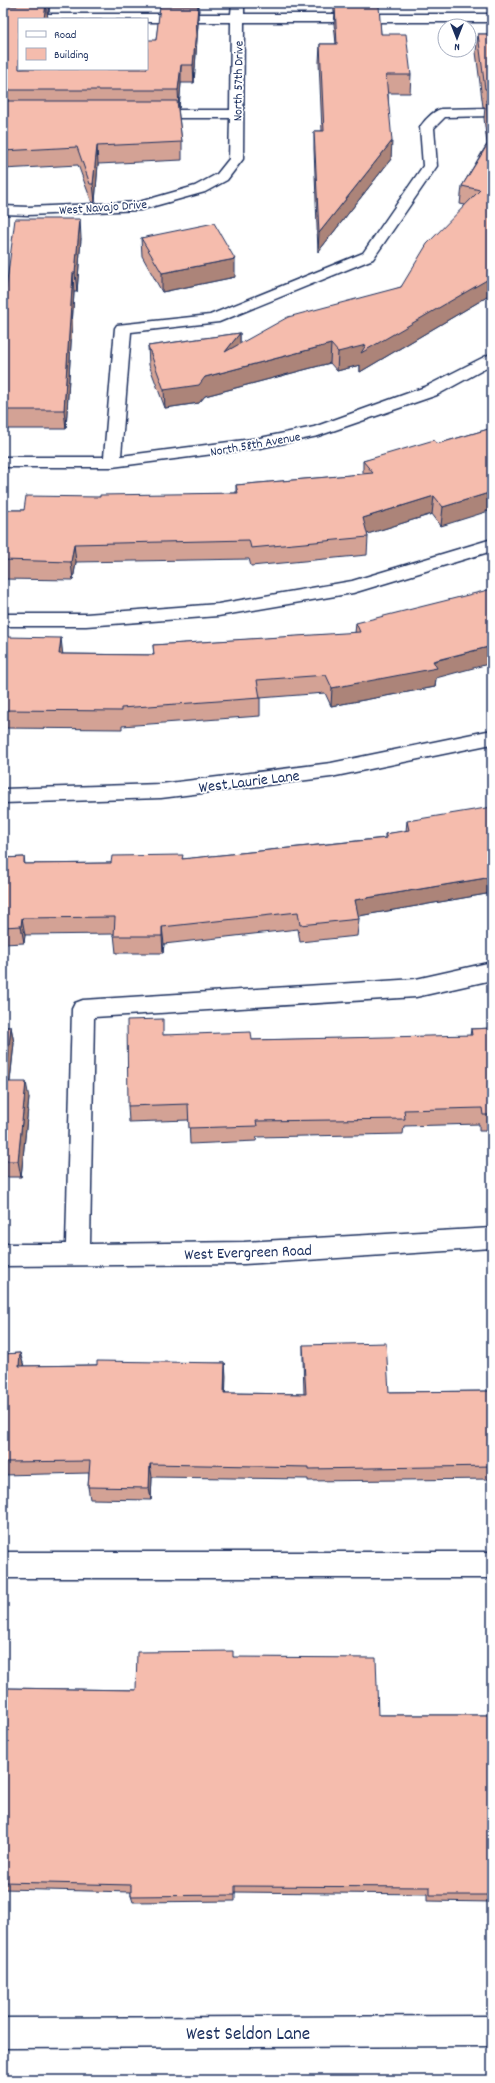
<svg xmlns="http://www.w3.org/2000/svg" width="495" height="2083" font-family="Dekko,sans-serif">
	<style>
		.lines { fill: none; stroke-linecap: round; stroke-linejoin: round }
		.minor-casing { stroke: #1b2f5e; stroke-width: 3 }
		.minor { fill: #fff; fill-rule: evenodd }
		.wall { fill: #d3a295; stroke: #1b2f5e }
		.shaded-wall { fill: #ac8479; stroke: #1b2f5e }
		.building { fill: #f5bcad; stroke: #1b2f5e }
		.labels { text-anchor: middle; stroke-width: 3.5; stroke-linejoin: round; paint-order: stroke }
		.far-street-label { font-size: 13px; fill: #1b2f5e; stroke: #fff }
		.street-label { font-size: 16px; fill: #1b2f5e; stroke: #fff }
		.near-street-label { font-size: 19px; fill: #1b2f5e; stroke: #fff }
	</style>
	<rect width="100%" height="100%" fill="#fff"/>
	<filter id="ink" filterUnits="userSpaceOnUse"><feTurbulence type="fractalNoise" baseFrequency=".025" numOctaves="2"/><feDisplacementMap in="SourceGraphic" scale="8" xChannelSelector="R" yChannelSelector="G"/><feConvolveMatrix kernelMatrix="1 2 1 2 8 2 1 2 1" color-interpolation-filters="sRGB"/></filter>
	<g filter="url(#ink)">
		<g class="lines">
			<g class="minor-casing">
				<g id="minor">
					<path d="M232 3H244V14H492V22H244L243 159 227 180 205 192 140 210 28 215 3 214V206L28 207 139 202 195 186 217 174 229 159 230 118H148L143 117 141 114 143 111 148 110H230L231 22H147V19H19V22H3V14H231Z"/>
					<path d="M492 108V116L445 117 434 128 437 166 373 259 219 322 131 332 121 456 260 438 314 427 425 387 492 353V365L437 395 318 436 260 448 112 467H3V457H104L115 328 117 325 210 315 363 253 423 166 420 127C425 120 433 111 441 109Z"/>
					<path d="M492 539V551L353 593 218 616 86 626H3V614H86L218 604 352 581Z"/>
					<path d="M492 730V744L331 777 161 798 3 803V789L161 784 331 763Z"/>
					<path d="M492 962V980L416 997 94 1017 90 1244 244 1242 492 1228V1248L244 1264 3 1266V1244H66L72 1009 75 1003 83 1000 416 979Z"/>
					<rect x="3" y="1552" width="489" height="26"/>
					<path d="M492 2016V2046L3 2048V2018Z"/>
				</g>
			</g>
			<use href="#minor" class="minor"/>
		</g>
		<g class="wall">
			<path d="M3 3H50L49 12 47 13 48 19H19V69L156 40 161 3H199V12H198V24L194 83H181L179 108H178L182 142V160L98 164 95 202 92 203 78 165 3 169Z"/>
			<path d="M333 3H378L381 34 411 75 410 93H388L391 159 318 252 314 149V131H322L319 62 320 44H336L334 24 335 12H334Z"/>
			<path d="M478 34H492V294L360 372V365L337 371 330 363 205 396 199 403 165 408 149 365 148 346 240 333V344L401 287 465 205 460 204 462 186 487 144 484 118 485 107H483L476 52Z"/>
			<path d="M81 238 77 292H74L66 429H3V289H6Z"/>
			<path d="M141 238 235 277 162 292 142 256Z"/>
			<path d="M492 428 441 526 432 514 367 534 368 537 367 555 251 566 249 559 76 562 73 580 3 579V510H24L100 497 236 493V485L363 474V461L437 444Z"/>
			<path d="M356 623 436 678 435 687 331 706 325 693 260 698V716L122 726V729L3 728V650L62 654 154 655 153 645 355 633Z"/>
			<path d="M407 821 492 893 358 916 359 919 357 936 300 942 298 929 164 944 163 953H116L114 934 25 935 24 943 3 944V858L24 857 25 864 111 863 183 859 385 838V834L406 831Z"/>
			<path d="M3 1027H11L14 1043 10 1082 29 1098 21 1177H3Z"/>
			<path d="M492 1028V1131H479V1124L404 1126 403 1134 257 1137 256 1141 190 1144 189 1120 129 1122 128 1106 164 1035 252 1040 470 1036 471 1029Z"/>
			<path d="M303 1345 389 1392 492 1391V1479L308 1481V1479L152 1477 151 1500 90 1499 88 1487 89 1473 3 1475V1354L20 1353 24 1366 225 1363V1393L304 1394 303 1359Z"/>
			<path d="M233 1657 378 1715H492V1902L427 1901V1894L235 1892V1901L133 1902 131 1896V1892L3 1889V1688L136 1690Z"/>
		</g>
		<g class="shaded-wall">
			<path d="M46 3 48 19H44Z"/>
			<path d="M48 3H50L49 12Z"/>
			<path d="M198 6V24L194 83 193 65Z"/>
			<path d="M181 65V83L179 108 178 90Z"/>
			<path d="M392 141 391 159 318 252 319 233Z"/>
			<path d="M97 146 98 164 95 202 93 184Z"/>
			<path d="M80 219 81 238 77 292 75 273Z"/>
			<path d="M235 259V277L162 292V273Z"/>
			<path d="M73 273 74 292 66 429 64 410Z"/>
			<path d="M492 277V294L360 372V365L337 371 338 352Z"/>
			<path d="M240 333V352H225Z"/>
			<path d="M331 344 330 363 205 396 199 403 165 408 164 390 205 377Z"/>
			<path d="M492 492V510L441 526 443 507Z"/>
			<path d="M434 496 432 514 361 536 363 518Z"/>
			<path d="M74 544 76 562 73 580 71 562Z"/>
			<path d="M61 638 63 656 59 654Z"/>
			<path d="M492 646V663L436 678 435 687 331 706 332 688Z"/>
			<path d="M492 877V893L353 917 355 900Z"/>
			<path d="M22 918 25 935 24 943 21 926Z"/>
			<path d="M162 927 164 944 163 953 162 936Z"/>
			<path d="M11 1027 14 1043 8 1098 5 1082Z"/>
			<path d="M26 1082 29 1098 21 1177 18 1161Z"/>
			<path d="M20 1353 24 1367 19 1366Z"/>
			<path d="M225 1363 226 1376 225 1406 224 1393Z"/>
			<path d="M150 1464 152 1477 151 1500 149 1488Z"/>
		</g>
		<g class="building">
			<path d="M19 3H46L44 19H19V69H147V40H156L160 6H198L193 65H181L178 90H3V6H17Z"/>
			<path d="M335 6H379L381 34H406L411 75H386L392 141 319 233 314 131H324L320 44H337Z"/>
			<path d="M478 34H492V89H485Z"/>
			<path d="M492 98V277L361 353 366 345 338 352 331 344 205 377 199 385 164 390 148 346 240 333 225 352 288 317 401 287 427 244 480 190 462 186 491 139 486 100Z"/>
			<path d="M3 101H177L182 142 97 146 93 184H90L77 147 3 151Z"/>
			<path d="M15 219H80L75 273H73L64 410H3V289H6Z"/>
			<path d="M214 223 235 259 162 273 141 238Z"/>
			<path d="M492 428V492L443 507 434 496 363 518 368 537 251 548 249 540 74 544 71 562 3 560V510H24L26 496 100 497V495L238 493 236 485 373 473 363 461 434 440 437 444Z"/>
			<path d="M492 589V646L433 661 437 668 332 688 326 675 257 680 260 698 121 708V711L3 710V650H4L6 637 61 638 59 654 154 655 153 645 360 632 356 623Z"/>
			<path d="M492 807V877L355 900 359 919 300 925 298 912 162 927V936H114L115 917 22 918 21 926 3 927V858L24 857V864L111 863 112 856 183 855 182 859 387 838 385 834 409 830 407 821Z"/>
			<path d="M163 1019V1035L251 1032 252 1040 472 1035 471 1029 492 1028V1115H483L482 1108 404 1110 405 1119 256 1121 257 1126 189 1128 188 1104 128 1106 127 1020Z"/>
			<path d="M3 1027H11L5 1082H26L18 1161H3Z"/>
			<path d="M386 1343 389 1392 492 1391V1466L309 1469V1467L150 1464 149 1488 88 1487 90 1461 3 1462V1354L20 1353 19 1366 97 1365V1361L225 1363 224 1393 306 1394 303 1345Z"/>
			<path d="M233 1651V1657L376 1658 378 1715H492V1895H430V1887L235 1886V1895L131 1896V1885L3 1882V1688L136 1690 137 1652Z"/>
		</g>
	</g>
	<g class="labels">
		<g class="far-street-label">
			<text transform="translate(237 81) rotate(-89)" y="5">North 57th Drive</text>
			<text transform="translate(103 206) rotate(-4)" y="5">West Navajo Drive</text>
			<text transform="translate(255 443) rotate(-10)" y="5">North 58th Avenue</text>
		</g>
		<g class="street-label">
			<text transform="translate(249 780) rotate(-7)" y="6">West Laurie Lane</text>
			<text transform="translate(248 1251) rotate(-2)" y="6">West Evergreen Road</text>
		</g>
		<g class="near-street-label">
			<text x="248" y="2039">West Seldon Lane</text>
		</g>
	</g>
	<rect width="495" height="2083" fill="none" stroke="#fff" stroke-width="16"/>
	<rect x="8" y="8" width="479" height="2067" fill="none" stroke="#1b2f5e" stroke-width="1.5" filter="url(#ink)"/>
	<rect x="18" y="18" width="130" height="52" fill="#ffffff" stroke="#a4acbf"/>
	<rect x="26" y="31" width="20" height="6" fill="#ffffff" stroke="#a4acbf"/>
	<text x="54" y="38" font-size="12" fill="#1b2f5e">Road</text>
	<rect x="26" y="48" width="20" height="12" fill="#f5bcad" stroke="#a4acbf"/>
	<text x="54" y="58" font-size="12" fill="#1b2f5e">Building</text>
	<g transform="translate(457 38) rotate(180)"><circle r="19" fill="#ffffff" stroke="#a4acbf"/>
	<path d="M0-3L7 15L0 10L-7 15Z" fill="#1b2f5e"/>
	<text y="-6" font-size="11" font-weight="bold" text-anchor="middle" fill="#1b2f5e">N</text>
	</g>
</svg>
